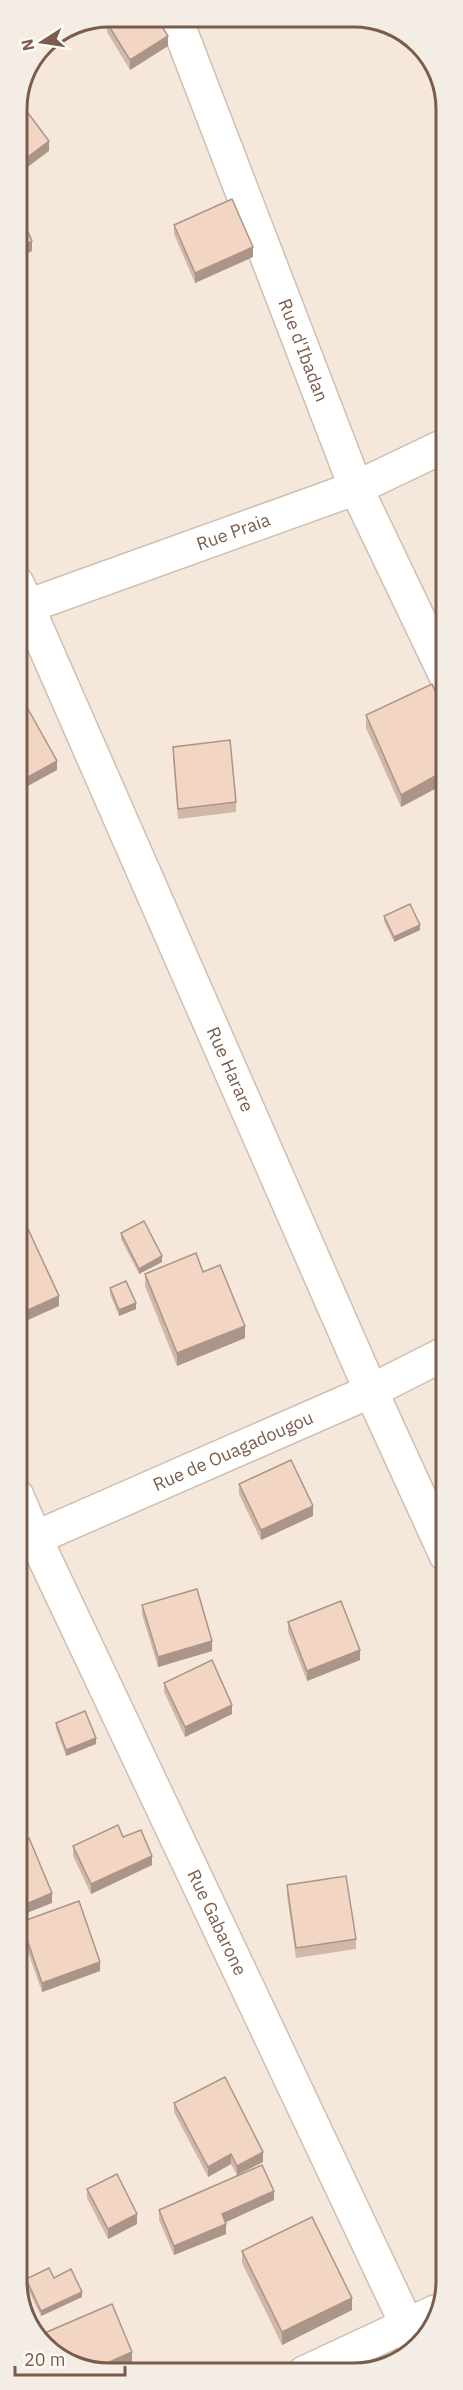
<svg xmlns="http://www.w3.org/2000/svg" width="463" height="2390" font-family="'IBM Plex Sans',sans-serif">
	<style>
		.residential { fill: #f5e8da }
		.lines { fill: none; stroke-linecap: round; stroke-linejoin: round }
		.minor-casing { stroke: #d1beb0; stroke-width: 36 }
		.minor { stroke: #fff; stroke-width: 33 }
		.wall { fill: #d1b7a8 }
		.shaded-wall { fill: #aa9588 }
		.building { fill: #f3d5c3; stroke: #aa9588; stroke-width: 1.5 }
		.labels { text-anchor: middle; stroke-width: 6; stroke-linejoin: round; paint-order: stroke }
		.street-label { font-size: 18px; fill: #7a5c4d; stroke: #fffaf3 }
		.rim { fill: none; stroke: #7a5c4d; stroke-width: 3 }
	</style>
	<rect width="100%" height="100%" fill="#fdf6ec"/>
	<path class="residential" d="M109 17 378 20 423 48 446 97V2287L420 2346 366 2373 90 2372 40 2342 17 2293V103L44 43Z"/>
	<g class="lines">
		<g class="minor-casing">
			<g id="minor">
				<path id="s1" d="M175 17 356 488 446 676"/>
				<path id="s2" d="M17 583 371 1391 446 1555"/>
				<path id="s3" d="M17 610 356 488 446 445"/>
				<path id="s4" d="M17 1496 35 1538 407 2325 416 2348"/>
				<path id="s5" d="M17 1546 371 1391 446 1353"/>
				<path d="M304 2373 435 2312"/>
			</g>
		</g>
		<use href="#minor" class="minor"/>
	</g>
	<g class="wall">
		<path d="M107 23 168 46 130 70 107 32Z"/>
		<path d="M174 225 253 257 195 283 174 234Z"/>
		<path d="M446 713V783L401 807 366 728V715Z"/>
		<path d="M173 747 236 802V812L178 819 173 757Z"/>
		<path d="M384 916 420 930 394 942 384 921Z"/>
		<path d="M121 1233 162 1262 139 1274 121 1239Z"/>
		<path d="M203 1272 245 1338 177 1366 145 1286V1274Z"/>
		<path d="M110 1288 136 1309 119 1316 110 1294Z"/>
		<path d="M239 1484 313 1516 261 1540 239 1494Z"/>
		<path d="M142 1605 212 1651 158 1667 142 1614Z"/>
		<path d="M288 1622 360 1660 307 1681 288 1632Z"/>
		<path d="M164 1683 232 1714 185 1737 164 1692Z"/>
		<path d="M56 1723 96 1744 66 1756 56 1728Z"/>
		<path d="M123 1837 152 1865 91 1894 73 1856V1846Z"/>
		<path d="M287 1885 356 1939V1949L296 1958 287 1895Z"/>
		<path d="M21 1922 100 1971 42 1992 21 1932Z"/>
		<path d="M174 2103 263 2162 237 2175 231 2164 208 2177 174 2112Z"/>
		<path d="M87 2189 137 2224 108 2239 87 2198Z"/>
		<path d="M274 2200 226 2222V2234L174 2255 159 2220V2210Z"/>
		<path d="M242 2251 352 2310 282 2345 242 2263Z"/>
		<path d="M54 2278 82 2297 41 2316 26 2285V2279Z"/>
	</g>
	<g class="shaded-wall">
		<path d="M168 36V46L130 70V60Z"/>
		<path d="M49 141V151L17 175V165Z"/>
		<path d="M32 241V251L17 259V249Z"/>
		<path d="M253 247V257L195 283V273Z"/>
		<path d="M57 761V770L17 792V783Z"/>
		<path d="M446 770V783L401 807V795Z"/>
		<path d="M420 925V930L394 942V937Z"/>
		<path d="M162 1256V1262L139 1274V1269Z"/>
		<path d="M59 1296V1306L17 1325V1315Z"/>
		<path d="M136 1303V1309L119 1316V1310Z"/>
		<path d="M245 1326V1338L177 1366V1353Z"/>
		<path d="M313 1506V1516L261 1540V1530Z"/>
		<path d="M212 1641V1651L158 1667V1657Z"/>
		<path d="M360 1650V1660L307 1681V1671Z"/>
		<path d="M232 1705V1714L185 1737V1727Z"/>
		<path d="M96 1738V1744L66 1756V1750Z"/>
		<path d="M152 1856V1865L91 1894V1884Z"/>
		<path d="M52 1893V1903L17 1917V1908Z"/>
		<path d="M100 1962V1971L42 1992V1983Z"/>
		<path d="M263 2152V2162L237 2175V2166Z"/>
		<path d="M231 2154V2164L208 2177V2167Z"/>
		<path d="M274 2191V2200L222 2224V2214Z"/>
		<path d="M137 2214V2224L108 2239V2229Z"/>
		<path d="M226 2224V2234L174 2255V2246Z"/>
		<path d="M82 2292V2297L41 2316V2311Z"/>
		<path d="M352 2298V2310L282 2345V2332Z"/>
		<path d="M132 2352V2362L110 2372 89 2371Z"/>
	</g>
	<g class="building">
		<path d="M116 17H156L168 36 130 60 107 23Z"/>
		<path d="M25 109 49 141 17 165V115Z"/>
		<path d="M232 199 253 247 195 273 174 225Z"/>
		<path d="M17 208 32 241 17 249Z"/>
		<path d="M432 684 446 713V770L401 795 366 715Z"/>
		<path d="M23 700 57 761 17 783V703Z"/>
		<path d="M230 740 236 802 178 809 173 747Z"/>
		<path d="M410 904 420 925 394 937 384 916Z"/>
		<path d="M144 1221 162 1256 139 1269 121 1233Z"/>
		<path d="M28 1229 59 1296 17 1315V1233Z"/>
		<path d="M196 1253 203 1272 220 1265 245 1326 177 1353 145 1274Z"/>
		<path d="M126 1281 136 1303 119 1310 110 1288Z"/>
		<path d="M291 1460 313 1506 261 1530 239 1484Z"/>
		<path d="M197 1589 212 1641 158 1657 142 1605Z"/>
		<path d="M341 1601 360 1650 307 1671 288 1622Z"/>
		<path d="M212 1660 232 1705 185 1727 164 1683Z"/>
		<path d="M85 1711 96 1738 66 1750 56 1723Z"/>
		<path d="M118 1825 123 1837 141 1830 152 1856 91 1884 73 1846Z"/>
		<path d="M29 1838 52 1893 17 1908V1843Z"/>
		<path d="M346 1876 356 1939 296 1948 287 1885Z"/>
		<path d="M79 1901 100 1962 42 1983 21 1922Z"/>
		<path d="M225 2077 263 2152 237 2166 231 2154 208 2167 174 2103Z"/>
		<path d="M262 2165 274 2191 222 2214 226 2224 174 2246 159 2210Z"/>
		<path d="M117 2174 137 2214 108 2229 87 2189Z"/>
		<path d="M312 2217 352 2298 282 2332 242 2251Z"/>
		<path d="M49 2268 54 2278 71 2269 82 2292 41 2311 26 2279Z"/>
		<path d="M112 2304 132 2352 89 2371 44 2345 40 2335Z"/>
	</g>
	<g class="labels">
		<g class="street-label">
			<text dy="6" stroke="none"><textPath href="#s1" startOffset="357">Rue d'Ibadan</textPath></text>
			<text dy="6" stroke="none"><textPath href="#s3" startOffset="230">Rue Praia</textPath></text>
			<text dy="6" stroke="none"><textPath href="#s2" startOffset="531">Rue Harare</textPath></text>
			<text dy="6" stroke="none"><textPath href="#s5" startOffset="236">Rue de Ouagadougou</textPath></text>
			<text dy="6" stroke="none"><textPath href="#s4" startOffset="471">Rue Gabarone</textPath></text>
		</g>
	</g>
	<path d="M0 0H463V2390H0ZM109 27H354A82 82 0 0 1 436 109V2281A82 82 0 0 1 354 2363H109A82 82 0 0 1 27 2281V109A82 82 0 0 1 109 27Z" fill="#f4ede6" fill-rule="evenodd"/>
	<path class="rim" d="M109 27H354A82 82 0 0 1 436 109V2281A82 82 0 0 1 354 2363H109A82 82 0 0 1 27 2281V109A82 82 0 0 1 109 27Z"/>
	<g transform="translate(42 42) rotate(258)" stroke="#fffaf3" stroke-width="4.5" paint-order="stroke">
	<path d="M0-4.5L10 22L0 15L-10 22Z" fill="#7a5c4d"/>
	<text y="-9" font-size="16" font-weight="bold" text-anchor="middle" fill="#7a5c4d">N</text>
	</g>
	<path d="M15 2366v9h110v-9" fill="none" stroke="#7a5c4d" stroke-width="3"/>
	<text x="24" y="2366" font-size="18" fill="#7a5c4d" stroke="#fffaf3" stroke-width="4.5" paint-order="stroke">20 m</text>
</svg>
